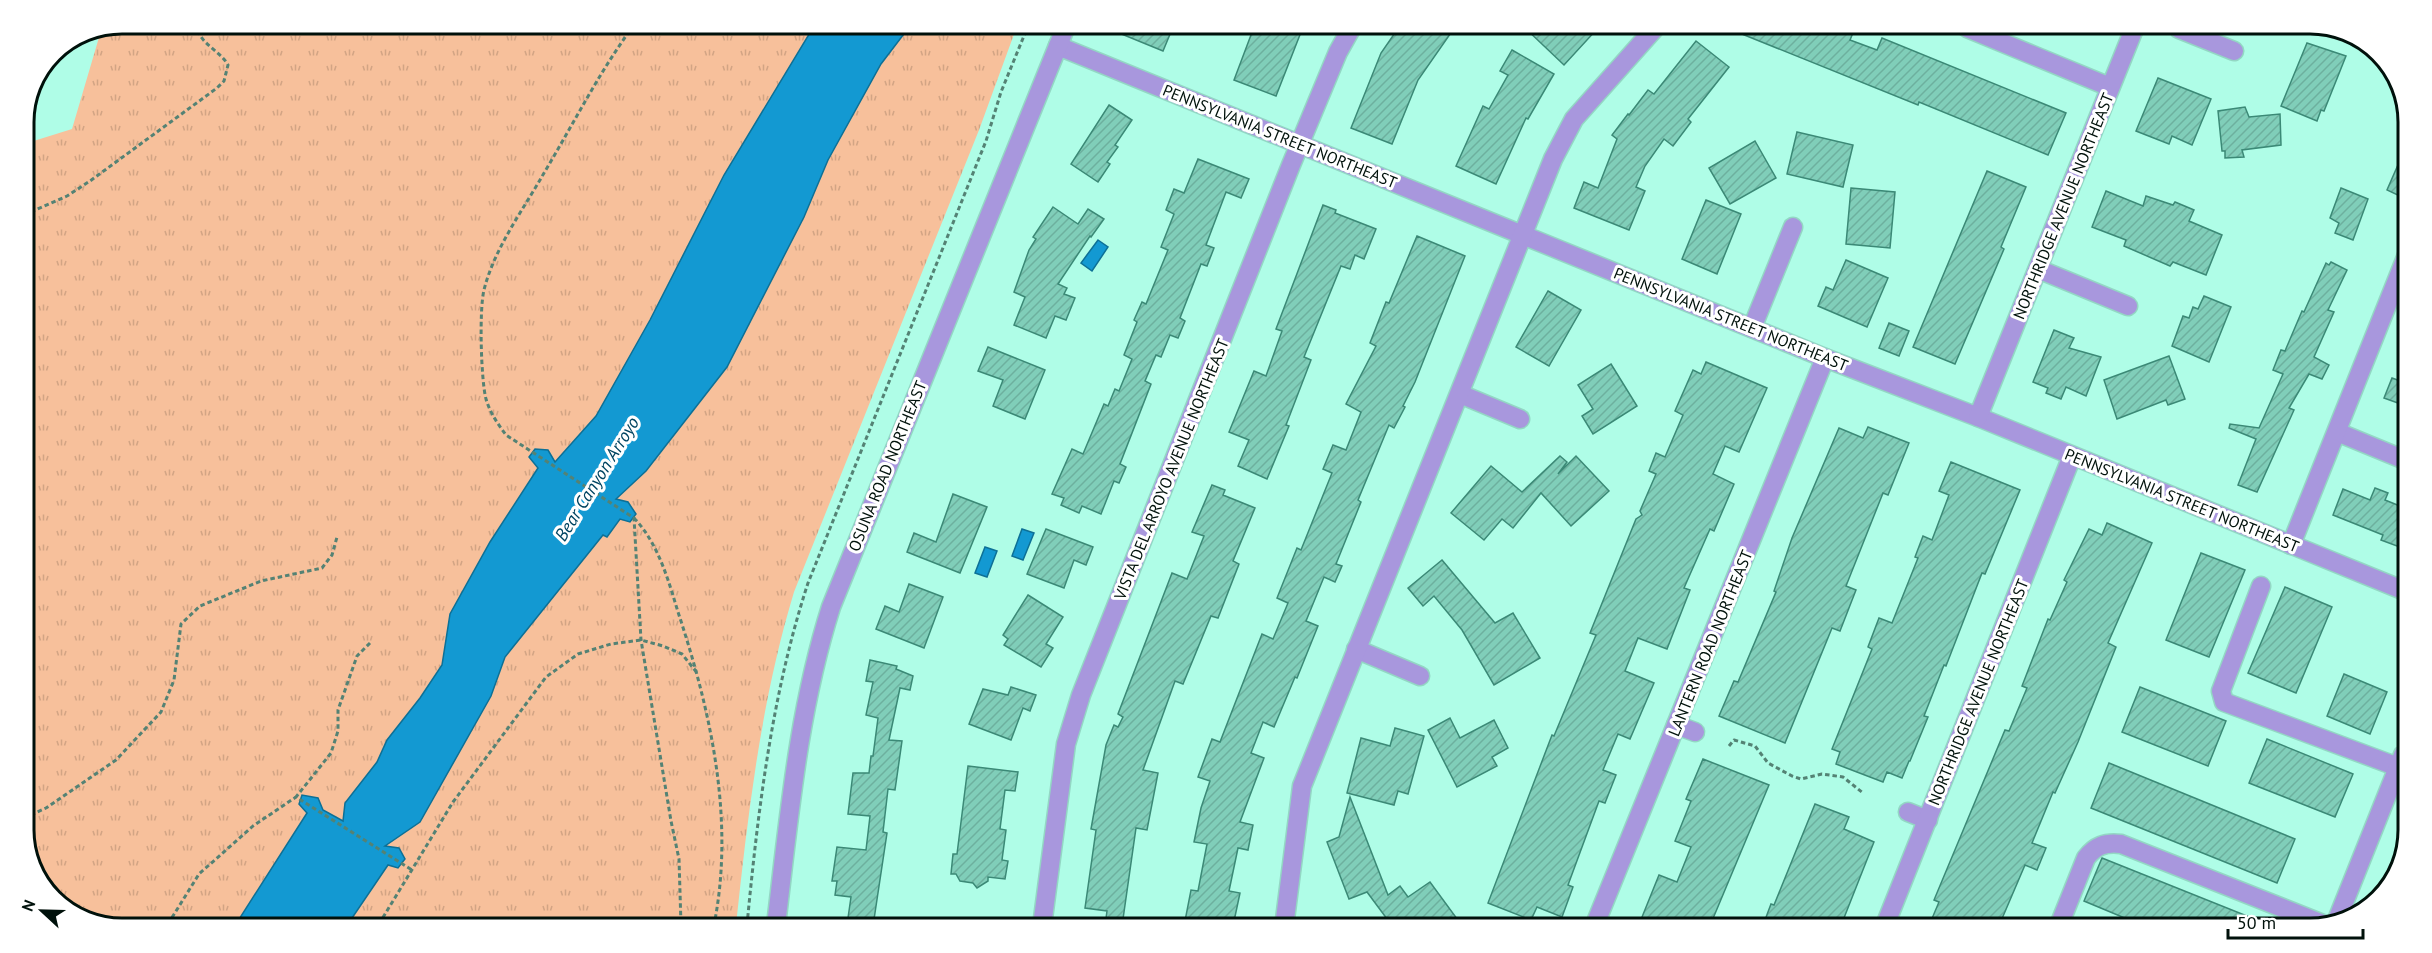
<svg xmlns="http://www.w3.org/2000/svg" width="2432" height="953" font-family="'PT Sans',sans-serif">
	<style>
		.grass { fill: url(#grass-tufts) }
		.water { fill: #1399d2; stroke: #0d7096; stroke-width: 1.5 }
		.building { fill: url(#building-hatch); stroke: #3b8976; stroke-width: 1.5 }
		.lines { fill: none; stroke-linecap: round; stroke-linejoin: round }
		.minor-casing { stroke: #93d7c4; stroke-width: 21 }
		.path { stroke: #548274; stroke-width: 3; stroke-dasharray: 4.5 3; stroke-linecap: butt }
		.minor { stroke: #a897dd; stroke-width: 18 }
		.labels { text-anchor: middle; stroke-width: 6; stroke-linejoin: round; paint-order: stroke }
		.street-label { font-size: 16px; fill: #00110b; stroke: #fff }
		.water-label { font-size: 18px; font-style: italic; fill: #004461; stroke: #fff }
		.rim { fill: none; stroke: #00110b; stroke-width: 3 }
	</style>
	<defs>
		<pattern id="grass-tufts" width="24" height="20" patternUnits="userSpaceOnUse" patternTransform="scale(1.5)"><rect width="24" height="20" fill="#f7c09b"/><path d="M3 7l-1-3M5 7V3M7 7l1-3M15 17l-1-3M17 17v-4M19 17l1-3" fill="none" stroke="#d2a484"/></pattern>
		<pattern id="building-hatch" width="6" height="6" patternUnits="userSpaceOnUse" patternTransform="scale(1.5)"><rect width="6" height="6" fill="#80ceb9"/><path d="M-1 1l2-2M0 6l6-6M5 7l2-2" fill="none" stroke="#6db09e"/></pattern>
	</defs>
	<rect width="100%" height="100%" fill="#affde7"/>
	<path class="grass" d="M123 24 1017 26 979 130 794 592C761 701 748 813 736 925L91 924 44 890 24 837V144L72 129 100 34Z"/>
	<g class="water">
		<path d="M814 26H910L881 64 828 160 804 217 727 367 646 471 616 499 628 502 636 514 630 522 620 519 607 537 603 535 505 657 491 696 420 822 385 846 399 848 405 859 398 868 388 865 348 924H236L307 813 299 804 302 795 318 798 323 810 343 821 345 803 377 762 387 740 420 698 442 665 450 614 490 542 538 468 529 457 535 449 548 450 555 462 596 416 650 320 724 175Z"/>
		<path d="M1098 240 1108 247 1092 271 1081 263Z"/>
		<path d="M1022 529 1034 533 1023 560 1012 556Z"/>
		<path d="M985 547 997 551 987 577 975 573Z"/>
	</g>
	<g class="building">
		<path d="M1102 26 1173 27 1163 51Z"/>
		<path d="M1254 27H1303L1276 96 1234 80Z"/>
		<path d="M1399 27H1455L1418 80 1392 144 1351 128 1381 53Z"/>
		<path d="M1524 27H1567L1598 28 1564 65Z"/>
		<path d="M1727 28H1855L1850 40 1877 50 1882 38 2066 113 2048 155 1919 102 1918 105Z"/>
		<path d="M1696 41 1729 67 1688 119 1691 122 1673 146 1664 139 1645 166 1636 187 1645 191 1629 230 1574 208 1584 182 1598 188 1617 139 1612 135 1628 114 1629 115 1648 90 1654 94Z"/>
		<path d="M2307 43 2346 56 2324 111 2321 110 2317 121 2281 106Z"/>
		<path d="M1512 50 1554 74 1528 119 1526 118 1496 184 1456 166 1483 106 1489 109 1508 75 1500 71Z"/>
		<path d="M2158 78 2211 99 2192 145 2172 136 2169 144 2136 131Z"/>
		<path d="M1109 105 1132 120 1115 145 1118 147 1107 162 1110 164 1098 182 1071 164Z"/>
		<path d="M2245 107 2249 117 2280 114 2281 145 2242 150 2244 157 2225 158V151H2222L2218 111Z"/>
		<path d="M1797 132 1853 145 1843 187 1787 174Z"/>
		<path d="M1755 141 1776 178 1730 204 1709 168Z"/>
		<path d="M2408 142 2407 190 2404 198 2387 190Z"/>
		<path d="M1198 159 1249 179 1241 198 1226 192 1206 245 1214 248 1207 266 1201 264 1180 318 1185 321 1178 338 1170 335 1161 357 1156 355 1145 381 1151 384 1120 464 1126 467 1119 483 1114 481 1101 514 1082 506 1079 513 1061 505 1064 498 1052 494 1072 449 1083 454 1104 404 1108 406 1115 389 1119 391 1132 359 1124 355 1137 322 1134 320 1142 302 1146 304 1168 250 1161 247 1174 214 1166 210 1174 189 1184 193Z"/>
		<path d="M1987 171 2026 187 2001 247 2004 249 1955 364 1913 347Z"/>
		<path d="M1851 188 1895 192 1890 248 1846 244Z"/>
		<path d="M2341 188 2368 199 2353 240 2335 233 2339 223 2330 218Z"/>
		<path d="M2106 191 2143 206 2146 196 2173 205 2175 202 2194 210 2189 221 2222 235 2206 275 2173 262 2170 266 2124 246 2126 240 2092 227Z"/>
		<path d="M1706 200 1741 214 1717 274 1682 259Z"/>
		<path d="M1323 205 1336 210 1335 213 1376 229 1364 259 1355 255 1350 269 1341 266 1304 357 1311 360 1286 425 1289 426 1267 479 1238 466 1249 440 1229 432 1254 371 1266 376 1282 331 1276 329Z"/>
		<path d="M1053 207 1078 224 1088 209 1104 219 1091 237 1090 236 1058 284 1067 288 1064 294 1075 298 1066 320 1055 316 1046 338 1014 325 1025 297 1014 292 1029 250 1036 239 1033 237Z"/>
		<path d="M1417 236 1465 256 1415 382 1403 406 1405 407 1394 428 1389 425 1358 500 1361 502 1336 564 1342 566 1335 582 1324 577 1306 621 1318 626 1297 678 1295 677 1274 727 1263 722 1251 753 1264 758 1240 822 1253 825 1248 850 1238 848 1229 891 1240 893 1233 926H1184L1191 890 1198 891 1207 844 1194 842 1201 808 1210 781 1198 777 1212 739 1220 742 1262 634 1273 639 1288 603 1277 598 1297 548 1301 550 1332 473 1323 469 1333 445 1346 450 1361 412 1346 404 1376 346 1370 343 1386 302 1389 303Z"/>
		<path d="M1846 260 1888 278 1867 327 1818 306 1826 287 1833 290Z"/>
		<path d="M2331 262 2347 270 2328 310 2334 312 2314 357 2329 365 2322 379 2309 374 2289 408 2294 410 2257 492 2238 485 2256 439 2229 428 2230 424 2259 428 2283 374 2273 370 2281 350 2285 351 2302 311 2304 312 2326 263 2329 265Z"/>
		<path d="M1548 291 1581 310 1549 366 1516 347Z"/>
		<path d="M2204 296 2231 307 2209 362 2172 346 2183 316 2189 318 2193 307 2198 309Z"/>
		<path d="M1889 323 1909 331 1899 356 1879 348Z"/>
		<path d="M2054 330 2074 338 2069 348 2101 357 2086 396 2066 387 2061 399 2046 393 2048 388 2033 382Z"/>
		<path d="M988 347 1045 370 1025 419 993 406 1003 380 978 371Z"/>
		<path d="M2169 356 2185 399 2168 405 2166 400 2117 419 2104 380Z"/>
		<path d="M1706 362 1767 388 1739 452 1725 446 1713 474 1734 484 1714 531 1710 529 1684 588 1690 590 1667 649 1638 638 1625 671 1654 683 1630 739 1618 734 1603 770 1616 775 1605 803 1599 801 1568 885 1573 887 1562 917 1537 907 1531 920 1488 903 1552 735 1554 736 1596 635 1590 633 1636 519 1642 515 1640 511 1656 474 1649 471 1656 453 1665 457 1683 415 1675 411 1693 370 1701 374Z"/>
		<path d="M1611 364 1637 406 1593 434 1582 416 1593 409 1578 385Z"/>
		<path d="M2392 378 2406 383V406L2384 398Z"/>
		<path d="M1868 427 1909 443 1888 495 1883 493 1846 586 1856 590 1840 631 1832 628 1785 743 1719 716 1734 681 1738 682 1776 592 1774 591 1792 538 1839 428 1863 438Z"/>
		<path d="M1560 456 1567 462 1558 474 1576 456 1609 491 1571 526 1541 493 1513 528 1502 519 1484 540 1451 513 1491 466 1522 492Z"/>
		<path d="M1951 462 2020 490 1985 574 1982 573 1946 666 1944 665 1924 716 1928 717 1910 761H1909L1902 778 1887 772 1883 782 1836 764 1840 752 1832 749 1872 649 1868 647 1879 618 1892 623 1918 558 1915 557 1923 536 1932 540 1949 495 1939 491Z"/>
		<path d="M1212 485 1225 490 1223 495 1255 508 1233 561 1239 564 1218 618 1211 616 1183 684 1175 681 1143 770 1158 773 1147 830 1136 828 1122 926H1105L1107 911 1085 908 1096 830 1091 829 1106 745 1114 725 1118 727 1123 717 1118 714 1172 573 1187 579 1204 536 1192 532Z"/>
		<path d="M2375 488 2388 493 2385 500 2405 508V549L2381 540 2383 535 2333 515 2343 489 2370 500Z"/>
		<path d="M953 494 987 507 960 573 907 552 914 533 936 542Z"/>
		<path d="M2107 523 2152 543 2108 643 2116 647 2078 742 2055 793 2053 792 2032 843 2046 848 2037 870 2025 865 1998 928H1928L1939 902 1934 900 2005 730 2009 731 2027 688 2022 686 2048 619 2050 620 2067 582 2064 580 2089 529 2102 535Z"/>
		<path d="M1046 529 1093 547 1086 565 1074 560 1064 588 1027 574Z"/>
		<path d="M2201 553 2245 570 2209 657 2166 640Z"/>
		<path d="M1442 560 1495 623 1513 613 1540 658 1494 685 1462 630 1434 596 1423 606 1408 588Z"/>
		<path d="M909 584 943 597 924 648 876 629 885 606 899 612Z"/>
		<path d="M2285 587 2332 607 2296 693 2248 673Z"/>
		<path d="M1028 595 1063 617 1046 644 1053 648 1041 667 1004 645 1008 639 1003 635Z"/>
		<path d="M870 660 897 666 896 669 913 676 910 690 900 688 889 740 902 741 895 790 888 789 883 832 887 833 873 926 847 925 851 897 835 895 837 881H832L837 847 866 850 870 816 848 814 853 773H869L871 756H873L878 718 866 715 873 682 866 681Z"/>
		<path d="M2344 674 2387 692 2370 734 2327 716Z"/>
		<path d="M1011 687 1036 695 1030 711 1023 708 1011 740 969 724 983 689 1008 695Z"/>
		<path d="M2140 687 2226 721 2208 766 2122 732Z"/>
		<path d="M1450 718 1460 738 1494 720 1508 748 1492 757 1497 766 1457 787 1428 730Z"/>
		<path d="M1395 728 1424 736 1408 794 1398 791 1394 805 1347 793 1361 738 1390 746Z"/>
		<path d="M2267 739 2353 774 2335 817 2249 783Z"/>
		<path d="M1703 759 1769 785 1709 928 1638 927 1659 875 1677 882 1691 847 1675 841 1691 801 1686 799Z"/>
		<path d="M2109 763 2295 839 2277 883 2091 808Z"/>
		<path d="M968 766 1018 772 1015 791 1005 790 1000 829 1006 830 1002 860 1008 861 1005 879 988 877V881L977 888 973 883 960 881 956 874H951L953 854H957Z"/>
		<path d="M1350 797 1388 895 1400 886 1408 897 1430 882 1463 927H1393L1367 892 1349 899 1327 842 1339 837Z"/>
		<path d="M1815 804 1849 817 1844 829 1874 842 1840 928H1762L1771 904 1774 905Z"/>
		<path d="M2102 858 2277 928V929H2151L2084 901Z"/>
	</g>
	<g class="lines">
		<g class="minor-casing">
			<g id="minor">
				<path d="M1967 28 2110 87"/>
				<path d="M2179 29 2234 51"/>
				<path d="M1058 46 1825 358 1978 417 2405 591"/>
				<path d="M2038 269 2128 306"/>
				<path d="M1752 328 1793 227"/>
				<path d="M1460 394 1520 419"/>
				<path d="M1978 417 2134 29"/>
				<path d="M2337 432 2405 460"/>
				<path d="M2291 545 2407 255"/>
				<path d="M2261 586 2221 691 2224 702 2398 767"/>
				<path d="M1356 649 1420 676"/>
				<path d="M1676 725 1695 732"/>
				<path d="M1908 812 1928 820"/>
				<path d="M2337 920 2403 755"/>
				<path d="M776 925C789 818 798 711 831 607L1066 26"/>
				<path d="M1042 926 1066 744 1081 695 1291 165 1338 52 1352 27"/>
				<path d="M1284 927 1302 786 1553 159 1574 119 1655 28"/>
				<path d="M1594 927 1825 358"/>
				<path d="M1884 928 2072 456"/>
				<path d="M2058 928 2086 858C2095 846 2105 842 2121 844L2323 924"/>
			</g>
		</g>
		<g class="path">
			<path d="M634 25C599 72 574 123 544 173 523 210 494 249 484 290 479 310 481 380 486 399 490 413 498 424 506 435L634 518 641 640 671 821 679 859 681 925"/>
			<path d="M24 215 67 196 90 181 217 88 224 81 228 65C220 50 197 43 197 24"/>
			<path d="M634 518C658 543 668 579 678 612 711 712 735 820 714 925"/>
			<path d="M370 643 357 656 338 710V731L331 753 296 797 412 870"/>
			<path d="M1729 746 1734 740 1755 746 1768 763 1792 776 1801 779 1822 774 1843 777 1863 793"/>
			<path d="M24 818 46 808 116 760 161 712 174 680 181 624 200 606 261 581 322 568 332 555 337 537"/>
			<path d="M168 924 199 874 253 826 296 797"/>
			<path d="M379 924 453 802 546 677 578 654 611 644 641 640 663 646 682 654 698 674"/>
			<path d="M747 925C758 810 772 693 808 583L986 141 1001 92 1028 26"/>
		</g>
		<use href="#minor" class="minor"/>
	</g>
	<g class="labels">
		<g class="street-label">
			<text transform="translate(1280 136) rotate(22)" y="6">PENNSYLVANIA STREET NORTHEAST</text>
			<text transform="translate(2063 206) rotate(-68)" y="6">NORTHRIDGE AVENUE NORTHEAST</text>
			<text transform="translate(1731 319) rotate(22)" y="6">PENNSYLVANIA STREET NORTHEAST</text>
			<text transform="translate(887 466) rotate(-68)" y="6">OSUNA ROAD NORTHEAST</text>
			<text transform="translate(1171 469) rotate(-68)" y="6">VISTA DEL ARROYO AVENUE NORTHEAST</text>
			<text transform="translate(2182 500) rotate(22)" y="6">PENNSYLVANIA STREET NORTHEAST</text>
			<text transform="translate(1710 643) rotate(-68)" y="6">LANTERN ROAD NORTHEAST</text>
			<text transform="translate(1978 692) rotate(-68)" y="6">NORTHRIDGE AVENUE NORTHEAST</text>
		</g>
		<g class="water-label">
			<text transform="translate(597 479) rotate(-58)" y="6">Bear Canyon Arroyo</text>
		</g>
	</g>
	<path d="M0 0H2432V953H0ZM122 34H2310A88 88 0 0 1 2398 122V830A88 88 0 0 1 2310 918H122A88 88 0 0 1 34 830V122A88 88 0 0 1 122 34Z" fill="#fff" fill-rule="evenodd"/>
	<path class="rim" d="M122 34H2310A88 88 0 0 1 2398 122V830A88 88 0 0 1 2310 918H122A88 88 0 0 1 34 830V122A88 88 0 0 1 122 34Z"/>
	<g transform="translate(42 911) rotate(292)" stroke="#ffffff" stroke-width="4.5" paint-order="stroke">
	<path d="M0-4.5L10 22L0 15L-10 22Z" fill="#00110b"/>
	<text y="-9" font-size="16" font-weight="bold" text-anchor="middle" fill="#00110b">N</text>
	</g>
	<path d="M2228 929v9h135v-9" fill="none" stroke="#00110b" stroke-width="3"/>
	<text x="2237" y="929" font-size="18" fill="#00110b" stroke="#ffffff" stroke-width="4.5" paint-order="stroke">50 m</text>
</svg>
